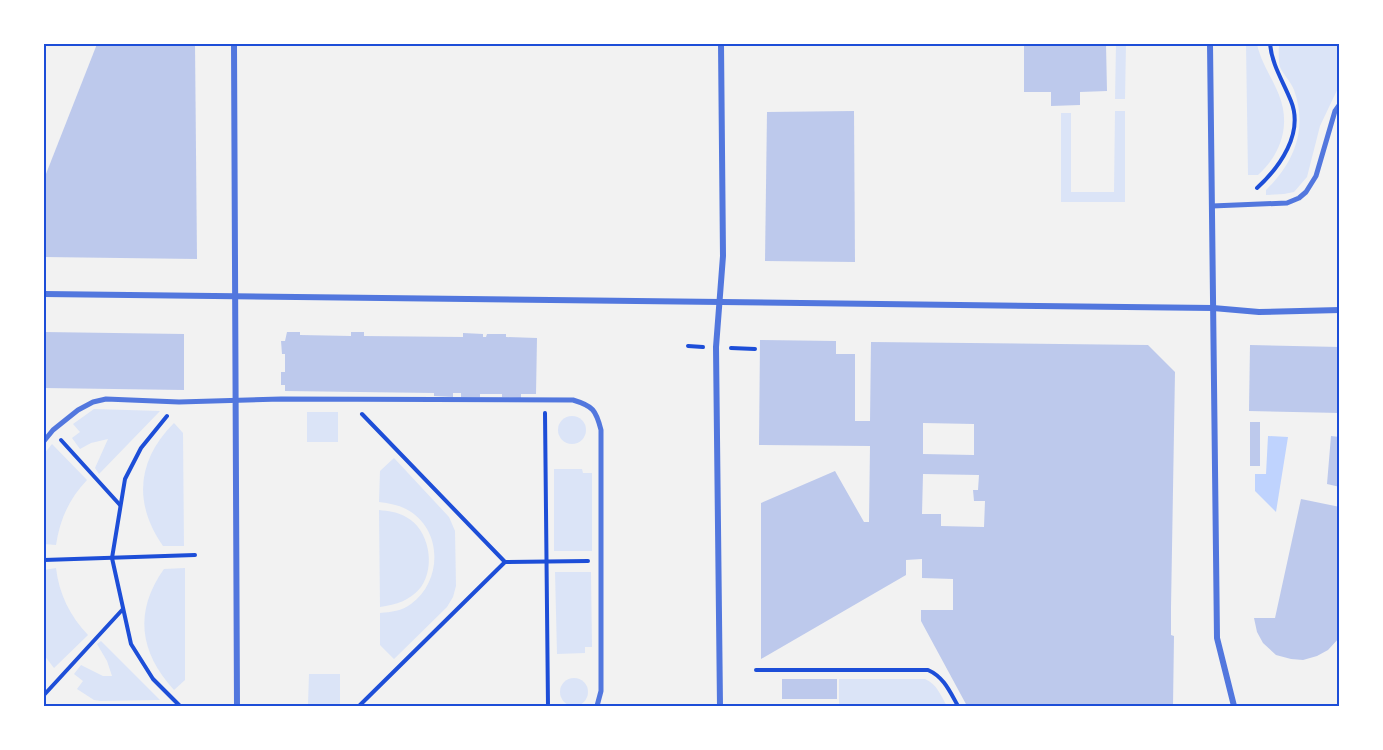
<svg xmlns="http://www.w3.org/2000/svg" width="1383" height="750" font-family="'Open Sans',sans-serif">
	<style>
		.green { fill: #dbe4f7 }
		.water { fill: #bfd3fe }
		.building { fill: #bdc9ec; fill-rule: evenodd }
		.lines { fill: none; stroke-linecap: round; stroke-linejoin: round }
		.path { stroke: #1d4ed8; stroke-width: 4 }
		.pedestrian { stroke: #5277de; stroke-width: 5 }
		.minor { stroke: #5277de; stroke-width: 6 }
		.neatline { fill: none; stroke: #1d4ed8; stroke-width: 2 }
	</style>
	<rect width="100%" height="100%" fill="#f2f2f2"/>
	<g class="green">
		<path d="M1116 44H1126L1125 99H1115Z"/>
		<path d="M1246 44H1257C1261 63 1272 77 1279 95 1291 125 1281 154 1258 175H1248Z"/>
		<path d="M1279 44H1331L1339 47V86L1320 126 1307 177 1294 192 1284 194 1266 195V190C1294 163 1308 129 1294 90 1291 82 1283 74 1280 67 1278 61 1279 50 1279 44Z"/>
		<path d="M1115 111H1125V202H1061V113H1071V192H1114Z"/>
		<path d="M94 409 160 411 99 474 95 468 108 439 91 443 80 449 72 438 80 432 73 424Z"/>
		<rect x="307" y="412" width="31" height="30"/>
		<circle cx="572" cy="430" r="14"/>
		<path d="M174 423 183 433 184 546H163C133 503 137 460 174 423Z"/>
		<path d="M52 444 87 480C69 499 60 519 56 545L44 544V454Z"/>
		<path d="M394 458 449 517 455 531 456 586 453 597 447 607 394 659 380 645V613C391 612 402 611 411 604 443 581 443 528 406 509 398 505 389 503 379 502L380 471Z"/>
		<path d="M554 469H582L583 473H592V551H554Z"/>
		<path d="M379 510C388 511 398 512 406 517 429 529 436 566 421 587 411 600 396 605 380 607Z"/>
		<path d="M56 568C59 594 70 616 88 635L54 668 44 655V570Z"/>
		<path d="M185 568V680L174 690C139 652 134 611 164 569Z"/>
		<path d="M555 572H591L592 647H585V653L557 654Z"/>
		<path d="M101 641 160 700 101 701 94 700 77 689 83 681 74 674 81 665 103 676H112L107 661 97 644Z"/>
		<path d="M309 674H340V704H308Z"/>
		<circle cx="574" cy="692" r="14"/>
		<path d="M839 679H925C937 684 941 696 947 706H839Z"/>
	</g>
	<path class="water" d="M1268 436 1288 437 1276 512 1255 491V474H1266Z"/>
	<g class="building">
		<path d="M97 44H195L197 259 44 257V179Z"/>
		<path d="M1024 44H1106L1107 91 1080 92V105L1051 106V92H1024Z"/>
		<path d="M854 111 855 262 765 261 767 112Z"/>
		<path d="M44 332 184 334V390L44 388Z"/>
		<path d="M287 332H300V335L351 336V332H364V336L463 337V333L483 334V337H486L487 334H506V337L537 338 536 394H521V398L502 397V394H480V397H461V393H453V397L434 396V393L285 391V385H281V372H285V354H282L281 341H285Z"/>
		<path d="M760 340 836 341V354H855V421H870L871 342 1148 345 1175 372 1171 608V635L1174 636 1173 706H967L921 621V610H953V579L922 578V559L906 560V575L761 659V503L835 471 864 522H869L870 446 759 445ZM923 423 974 424V455L923 454ZM923 474 979 475 978 490H973L974 501H985L984 527 941 526V514H922Z"/>
		<path d="M1250 345 1340 347V413L1249 411Z"/>
		<rect x="1250" y="422" width="10" height="44"/>
		<path d="M1331 436 1340 437V487L1327 484Z"/>
		<path d="M1301 499 1340 507V637L1328 650 1317 656 1303 660 1291 659 1276 655 1263 643 1257 632 1254 618H1275Z"/>
		<rect x="782" y="679" width="55" height="20"/>
	</g>
	<g class="lines">
		<g class="path">
			<path d="M1257 188C1280 167 1304 133 1291 101 1283 81 1272 65 1270 44"/>
			<path d="M688 346 703 347"/>
			<path d="M731 348 755 349"/>
			<path d="M545 413 548 706"/>
			<path d="M362 414 505 562"/>
			<path d="M167 416 141 448 125 479 112 558 131 644 153 679 180 706"/>
			<path d="M61 440 120 505"/>
			<path d="M44 560 195 555"/>
			<path d="M756 670H928C944 677 950 692 958 706"/>
			<path d="M44 695 123 609"/>
			<path d="M359 706 505 562 588 561"/>
		</g>
		<g class="pedestrian">
			<path d="M1212 206 1287 203 1299 198 1306 192 1316 176 1335 111 1340 104"/>
			<path d="M44 441 53 430 78 410 93 402 106 399 179 402 281 399 573 400C593 406 596 410 601 430V691L597 706"/>
		</g>
		<g class="minor">
			<path d="M234 44 237 706"/>
			<path d="M1210 44 1217 638 1234 706"/>
			<path d="M44 294 1213 308 1259 312 1340 310"/>
			<path d="M720 706 716 347 723 256 721 44"/>
		</g>
	</g>
	<rect width="1383" height="750" fill="none" stroke="#ffffff" stroke-width="90"/>
	<rect x="45" y="45" width="1293" height="660" class="neatline"/>
</svg>
